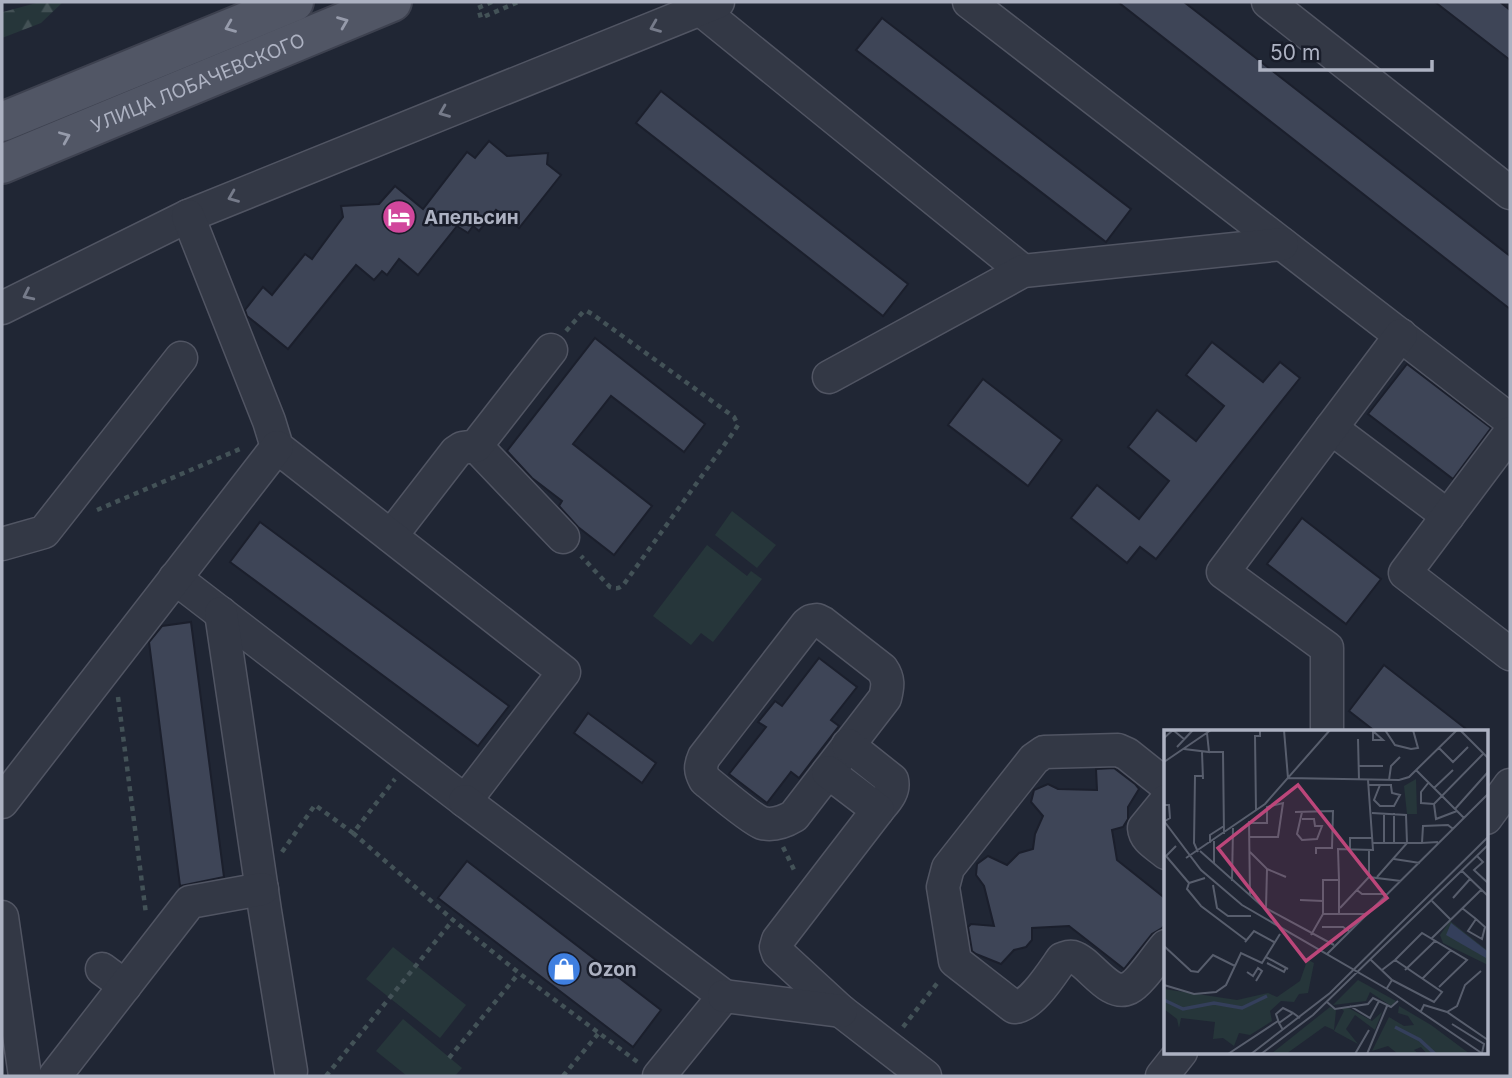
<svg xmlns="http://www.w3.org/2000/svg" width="1512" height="1078" font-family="Inter,sans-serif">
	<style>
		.forest { fill: url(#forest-firs) }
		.park { fill: #26363a }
		.building { fill: #3e4557; stroke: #1b1f2c; stroke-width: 2 }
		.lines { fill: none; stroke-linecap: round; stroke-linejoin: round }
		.minor-casing { stroke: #515563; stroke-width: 35 }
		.major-casing { stroke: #3d414f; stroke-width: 42 }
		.path { stroke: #435257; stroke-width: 4.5; stroke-dasharray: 5 5; stroke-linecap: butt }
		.minor { stroke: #333845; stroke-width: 32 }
		.major { stroke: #515665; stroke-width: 38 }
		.oneway { stroke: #969bab }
		.oneway2 { stroke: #767b8a }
		.labels { text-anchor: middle; stroke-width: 5; stroke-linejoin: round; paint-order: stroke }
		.street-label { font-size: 19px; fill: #adb2c2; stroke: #191d2a }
		.poi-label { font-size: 19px; font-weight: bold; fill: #adb2c2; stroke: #191d2a; text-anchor: start }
		.inset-river { fill: none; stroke: #343f5b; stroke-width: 3.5 }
		.inset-road { fill: none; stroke: #585e6d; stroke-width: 2 }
		.view { fill: #bc467a; fill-opacity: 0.15; stroke: #bc467a; stroke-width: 3.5 }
		.inset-edge { fill: none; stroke: #adb2c2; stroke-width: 3.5 }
	</style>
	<defs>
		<pattern id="forest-firs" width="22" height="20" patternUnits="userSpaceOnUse" patternTransform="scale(1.75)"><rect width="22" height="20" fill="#26363a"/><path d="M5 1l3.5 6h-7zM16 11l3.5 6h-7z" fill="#435155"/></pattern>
	</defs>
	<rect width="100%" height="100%" fill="#202634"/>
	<path class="forest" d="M40 2H63L41 23 2 38V10L3 12Z"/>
	<g class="park">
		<path d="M732 511 776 545 757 568 715 535Z"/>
		<path d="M707 545 747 576 751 571 762 579 713 642 701 633 691 645 653 616Z"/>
		<path d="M393 947 466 1005 440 1038 366 979Z"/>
		<path d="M403 1019 462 1068 455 1076H407L376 1051Z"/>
	</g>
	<g class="building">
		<path d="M1118 2H1184L1510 256V309Z"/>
		<path d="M1435 2H1500L1510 10V60Z"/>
		<path d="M882 18 1131 209 1106 242 856 50Z"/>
		<path d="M661 91 908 284 883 316 636 123Z"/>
		<path d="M489 141 507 156 548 153 547 164 561 175 519 228 496 210 479 231 473 226 468 233 457 226 418 275 399 259 387 275 382 271 374 280 356 265 288 349 247 316 245 310 263 287 272 295 305 254 312 259 343 217 341 206 379 204 395 186 423 209 467 152 475 158Z"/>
		<path d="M595 338 705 424 684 452 611 396 573 444 652 506 614 555 578 527 559 506 562 501 532 478 507 451Z"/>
		<path d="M1212 342 1263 382 1280 362 1300 378 1156 559 1140 547 1127 563 1071 518 1097 485 1139 519 1169 481 1128 447 1157 410 1196 441 1224 406 1186 375Z"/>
		<path d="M1407 364 1491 428 1453 479 1368 414Z"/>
		<path d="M983 379 1062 440 1028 486 948 425Z"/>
		<path d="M1302 518 1381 579 1346 624 1267 564Z"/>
		<path d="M260 522 509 706 478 746 230 562Z"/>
		<path d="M191 622 224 877 180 886 149 642 162 626Z"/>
		<path d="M819 658 857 687 831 720 839 726 799 778 791 772 767 803 729 774 766 727 758 722 775 701 782 706Z"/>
		<path d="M1384 665 1470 732H1376L1349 711Z"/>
		<path d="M588 713 656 763 642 783 574 733Z"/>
		<path d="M1114 768 1135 784 1139 789 1128 807V819L1123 827 1112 830 1117 860 1166 899V924L1162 928 1152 934 1124 969 1069 926 1032 928V940L1026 947 1014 950 1001 964 976 954 972 951 968 927 971 924 994 926 984 886 976 875 977 864 988 856 1007 865 1019 853 1033 849 1035 834 1043 816 1031 802 1034 790 1048 784 1058 789 1097 790 1096 769Z"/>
		<path d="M467 861 661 1010 633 1047 438 898Z"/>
	</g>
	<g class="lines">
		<g class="minor-casing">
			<g id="minor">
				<path d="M969 2 1510 420"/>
				<path d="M1268 2 1510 193"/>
				<path d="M700 9 1023 271"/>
				<path d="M2 308 188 216 718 2"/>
				<path d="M829 377 1023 271 1282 244"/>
				<path d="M1331 428 1448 516"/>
				<path d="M1510 433 1405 573 1510 654"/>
				<path d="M476 446 563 537"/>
				<path d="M391 536 456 452 462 448 476 446 551 350"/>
				<path d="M2 544 44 532 181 358"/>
				<path d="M175 578 465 801 564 672 277 447 269 421 188 216"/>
				<path d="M221 613 265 911 291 1071"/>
				<path d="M817 620 823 623 882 669C889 679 888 686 885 698L794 816C784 822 774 826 762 823 751 819 716 789 705 780 700 771 700 766 704 757L807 624 811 621Z"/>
				<path d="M1327 732V648L1223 572 1401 335"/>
				<path d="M848 745 892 780C895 792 885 801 878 810"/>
				<path d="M828 772 878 810 778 940 776 947 778 953 841 1011 925 1076"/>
				<path d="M1166 785 1127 754 1118 750 1044 752 1034 759 948 868 943 887 955 961 1014 1007C1031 1007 1052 973 1062 959 1066 958 1068 956 1073 957 1090 962 1109 998 1129 988 1140 983 1157 956 1166 946"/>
				<path d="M465 801 724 996 659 1076"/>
				<path d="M1166 801 1144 828C1145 840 1157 845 1166 853"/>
				<path d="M2 802 277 447"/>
				<path d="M1486 818 1510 785"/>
				<path d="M2 917 25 1076"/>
				<path d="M102 969 125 986"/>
				<path d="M724 996 841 1011"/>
				<path d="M55 1076 190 902 262 889"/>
				<path d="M1162 1076 1181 1052"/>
			</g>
		</g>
		<g class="major-casing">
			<g id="major">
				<path d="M2 122 294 2"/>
				<path id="s1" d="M2 164 392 2"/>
			</g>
		</g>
		<g class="path">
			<path d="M492 2 478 8 481 18 518 2"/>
			<path d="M566 331 583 312 587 311 592 314 734 417 738 425 735 430 624 584C619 589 617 589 610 587L581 556"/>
			<path d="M97 510 240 449"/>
			<path d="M118 697 146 914"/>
			<path d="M353 833 453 920 519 973 639 1063"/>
			<path d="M783 847 796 874"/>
			<path d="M282 852 315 805 353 833 395 779"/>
			<path d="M903 1027 939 981"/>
			<path d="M449 1058 519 973"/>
			<path d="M326 1076 453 920"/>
			<path d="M563 1076 598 1034"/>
		</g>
		<use href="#minor" class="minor"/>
		<use href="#major" class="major"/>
	</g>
	<defs><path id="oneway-chevron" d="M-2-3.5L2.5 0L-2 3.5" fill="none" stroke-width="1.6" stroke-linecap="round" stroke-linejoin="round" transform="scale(1.75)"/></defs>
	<g class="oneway">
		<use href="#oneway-chevron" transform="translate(343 22) rotate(-22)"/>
		<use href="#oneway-chevron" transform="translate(230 27) rotate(158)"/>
		<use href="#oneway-chevron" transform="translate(65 137) rotate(-23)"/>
	</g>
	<g class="oneway2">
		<use href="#oneway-chevron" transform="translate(655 27) rotate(158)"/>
		<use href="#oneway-chevron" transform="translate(444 112) rotate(158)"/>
		<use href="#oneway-chevron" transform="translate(233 197) rotate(158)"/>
		<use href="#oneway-chevron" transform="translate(28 295) rotate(154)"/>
	</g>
	<defs>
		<g id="hotel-disc" transform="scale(1.75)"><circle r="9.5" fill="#d1479c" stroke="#191d2a"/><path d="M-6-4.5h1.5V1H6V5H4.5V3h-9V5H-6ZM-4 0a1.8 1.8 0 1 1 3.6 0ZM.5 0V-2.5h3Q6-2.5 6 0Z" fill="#fff"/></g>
		<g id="shop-disc" transform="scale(1.75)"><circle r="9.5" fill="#3f7fe0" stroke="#191d2a"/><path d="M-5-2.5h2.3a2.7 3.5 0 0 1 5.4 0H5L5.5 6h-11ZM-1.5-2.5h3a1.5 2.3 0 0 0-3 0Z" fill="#fff"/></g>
	</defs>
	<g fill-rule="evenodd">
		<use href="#hotel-disc" x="399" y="217"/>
		<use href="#shop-disc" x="564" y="969"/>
	</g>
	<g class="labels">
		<g class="street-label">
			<text dy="7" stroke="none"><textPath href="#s1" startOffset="212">УЛИЦА ЛОБАЧЕВСКОГО</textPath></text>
		</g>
		<g class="poi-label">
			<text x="424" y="224">Апельсин</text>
			<text x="588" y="976">Ozon</text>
		</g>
	</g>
	<g transform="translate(1164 730)">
		<rect width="324" height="324" fill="#202634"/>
		<path d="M194 250 232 271 227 276 206 262 202 271 169 275ZM166 277 172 280 170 300 161 296 122 324H107Z" fill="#26363a"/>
		<path d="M137 226 150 233 144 263 135 264 130 272 117 271 106 281 108 291 86 305 75 303 70 316 59 308 49 309 51 292 17 288 15 298 13 289 0 279V259L73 270 104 263 113 267 136 251 143 231ZM235 276 267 295 306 324H263L257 317 250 320 255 324H234L224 316 208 321 225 287 240 296 250 295 244 286 234 283ZM183 277 208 291 218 282 211 300 191 285 182 299 194 314 170 301 180 281 177 278Z" fill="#26363a"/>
		<path d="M252 49 253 84H243L240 56ZM286 191 324 221V235L279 213 276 205Z" fill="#26363a"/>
		<path d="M287 193 323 221 322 228 282 205Z" fill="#343f5b"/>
		<path class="inset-river" d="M0 270 19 279 50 273 78 278 103 266M231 297 256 310 271 324"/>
		<path class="inset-road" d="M120 0 124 48 235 50 245 47 293 0M208 0 209 1 219 10H209V1M221 0 231 15 247 19 254 18 249 0M296 0 324 28M0 8 9 0 20 9M194 9 195 50M13 17 29 0M275 18 289 32 304 17M20 19 45 22 43 3M38 22 39 49M45 22H59L60 104M0 32 47 0M195 36H219M252 40 300 88M225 50 227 36 236 27M265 52 257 62V73L270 74 320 23M204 55H227V56L228 63 236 65 230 76H216L210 70 216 55M270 58 289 40M270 74 272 89 293 81M0 75H5L6 88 1 91M291 79 324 42M92 81 91 6H96V0M131 82 169 81 168 118H152V124M208 83 242 85 243 113H209M230 83V113M138 89H150L151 96H158L153 109 138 110 133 104 138 82M0 91 37 140 78 175 223 259 319 324M85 91 86 166M85 93H103V77L119 73 114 107H86M274 112 258 113 259 96 284 95 289 99M46 113V105L60 96M220 113V83M12 116 2 126 25 153 41 148M186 119V108H209M205 120V147L237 151M36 121 98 176 170 215M34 122 30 113 31 46H39M86 122 103 139 122 147M313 126 319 132 310 140 324 153M22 128 101 74 166 0M230 129 256 133M50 134V111M298 141 324 166M213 147 243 113H258M175 150 174 119 209 120 204 50M68 151 69 98M25 153 23 159 37 176 82 210M49 155 53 178 64 186H87M193 160 198 164H222M289 168 306 149M136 170 159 171M268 171 286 189M102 178 103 139M176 178 205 147M298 178 312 189 321 197 318 209 304 201 312 189M159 184H204M158 197H179L186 202M147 205 159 184V150H175V184M268 208 317 160M81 212 90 201 110 212M0 216 27 241 34 242 49 225 71 236 62 255 52 262 30 264 0 255M163 224 324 64M102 227 124 239M207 230 228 250 223 258M231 230 258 203 303 230 275 257M103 233 120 242 122 238M71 236 77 223 98 233 116 204M218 240 231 230 278 262 270 272 228 250M241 240 271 211M83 242 89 246 94 238 98 241 92 251M258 249 287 220M163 272 171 279 204 274 209 268 227 277 234 271M186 276 206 288 215 271M257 281 260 275 283 282 324 310M283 282 293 276 301 255 317 241M115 293 112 284 119 278 129 283M288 294 320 314 318 323M119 300 115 293 129 283 136 288M64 324 114 291M87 324 166 263 324 107M97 324 149 285 324 115M191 324 205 300M203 324 223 276"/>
		<path class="view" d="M134 55 223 168 142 231 54 118Z"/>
		<rect width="324" height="324" class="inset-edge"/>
	</g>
	<rect width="1512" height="1078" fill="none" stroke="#adb2c2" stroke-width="7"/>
	<path d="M1260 60v10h172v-10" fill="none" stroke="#adb2c2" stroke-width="3.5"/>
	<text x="1270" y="60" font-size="21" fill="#adb2c2" stroke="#191d2a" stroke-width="5" paint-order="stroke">50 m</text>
</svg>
